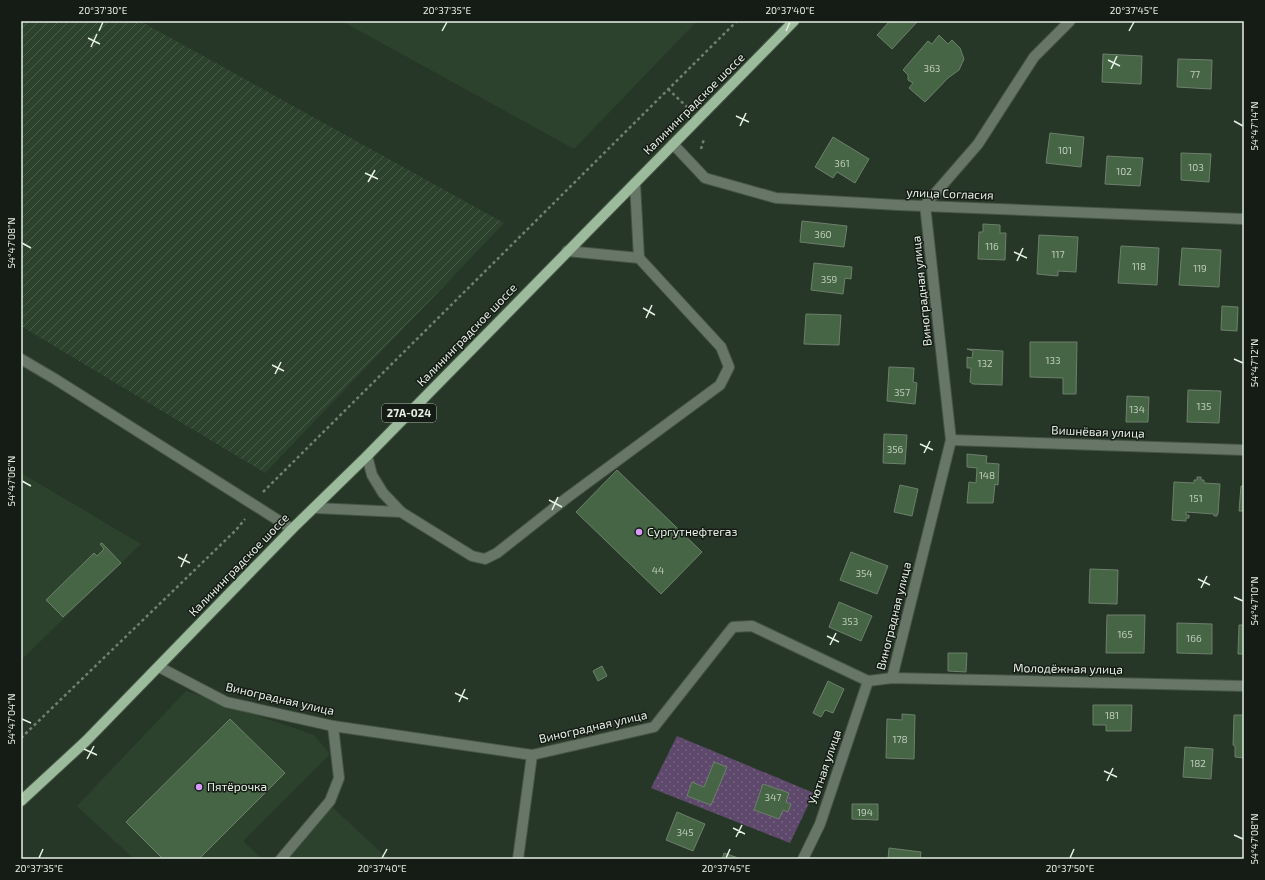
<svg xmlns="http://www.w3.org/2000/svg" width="1265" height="880" font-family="'Exo 2',sans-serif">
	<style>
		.built { fill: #2d422d }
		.industrial { fill: url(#industrial-furrows) }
		.garden { fill: url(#garden-dots) }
		.building { fill: #466545; stroke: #6d7f6d }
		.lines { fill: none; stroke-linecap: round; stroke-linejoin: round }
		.service-casing { stroke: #465545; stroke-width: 12 }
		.minor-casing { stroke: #465545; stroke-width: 12 }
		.primary-casing { stroke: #465545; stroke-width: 12 }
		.path { stroke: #727f71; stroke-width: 2.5; stroke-dasharray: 3 3; stroke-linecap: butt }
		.service { stroke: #687668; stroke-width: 10 }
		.minor { stroke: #687668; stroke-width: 10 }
		.primary { stroke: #9cba9c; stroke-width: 10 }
		.ticks { fill: none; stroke: #e6f0e5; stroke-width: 1.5 }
		.poi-dot { fill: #d69bfa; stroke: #151c15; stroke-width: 1.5 }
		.labels { text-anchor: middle; stroke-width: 3; stroke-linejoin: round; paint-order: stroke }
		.number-label { font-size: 10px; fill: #becdbd }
		.shield { fill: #151c15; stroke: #a7b0a7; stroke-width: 1 }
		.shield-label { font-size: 11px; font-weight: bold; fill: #e6f0e5 }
		.street-label { font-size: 12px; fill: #e6f0e5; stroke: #151c15 }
		.poi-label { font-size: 12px; fill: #e6f0e5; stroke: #151c15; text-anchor: start }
		.neatline { fill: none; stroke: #e6f0e5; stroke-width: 1.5 }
		.ticks-label { font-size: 10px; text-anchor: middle; fill: #e6f0e5 }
	</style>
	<defs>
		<pattern id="industrial-furrows" width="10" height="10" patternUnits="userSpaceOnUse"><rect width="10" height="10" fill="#2d422d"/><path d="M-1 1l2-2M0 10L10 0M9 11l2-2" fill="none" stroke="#4b5e4b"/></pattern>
		<pattern id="garden-dots" width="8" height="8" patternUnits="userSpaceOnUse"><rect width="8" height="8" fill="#5e486b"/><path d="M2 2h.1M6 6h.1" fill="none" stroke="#756380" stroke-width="1.8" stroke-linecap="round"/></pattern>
	</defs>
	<rect width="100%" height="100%" fill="#273727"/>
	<g class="built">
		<path d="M342 21H697L574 149Z"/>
		<path d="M21 473 141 544 21 660Z"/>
		<path d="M186 691 314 735 330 754 243 841 262 859H134L77 806Z"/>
		<path d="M331 806 388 859H277Z"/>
	</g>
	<path class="industrial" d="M21 21H140L504 223 265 473 21 326Z"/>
	<path class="garden" d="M677 736 814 793 790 843 651 788Z"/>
	<g class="building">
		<path d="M890 21H918L892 49 877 35Z"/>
		<path d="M939 35 948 44 952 40 960 48 964 59 959 70 948 78 925 102 909 88 913 83 908 80V75L903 70 928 41 932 44Z"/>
		<path d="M1103 54 1142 56 1141 84 1102 82Z"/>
		<path d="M1178 59 1212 60 1211 89 1177 87Z"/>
		<path d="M1050 133 1084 137 1081 167 1046 163Z"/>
		<path d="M833 137 869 159 855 183 837 172 833 178 815 167Z"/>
		<path d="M1181 153 1211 154 1209 182 1181 180Z"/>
		<path d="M1107 156 1143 158 1140 186 1105 184Z"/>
		<path d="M802 221 847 226 844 247 800 242Z"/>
		<path d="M983 224 1000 225V233H1006L1005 260 978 259 979 232H983Z"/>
		<path d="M1039 235 1078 237 1076 272 1058 271V276L1037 274Z"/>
		<path d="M1121 246 1159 248 1157 285 1118 283Z"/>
		<path d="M1182 248 1221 250 1219 287 1179 285Z"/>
		<path d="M814 263 852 267 851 279 845 278 843 294 811 290Z"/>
		<path d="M1222 306 1238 307 1237 331 1221 330Z"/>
		<path d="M806 314 841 315 839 345 804 344Z"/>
		<path d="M1030 342H1077L1076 394H1063V378L1030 377Z"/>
		<path d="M967 349 1003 351 1002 385 973 384 970 382 971 368H967V357L972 358 973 351Z"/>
		<path d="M889 367 914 368 913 382 917 383 915 404 887 401Z"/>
		<path d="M1188 390 1221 391 1219 423 1187 422Z"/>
		<path d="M1127 396 1149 397 1148 422H1126Z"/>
		<path d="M884 434 907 435 905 464 883 463Z"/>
		<path d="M967 454 987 456 986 463 999 464 998 485 995 484 993 503H967L969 482 976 483 977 468 967 467Z"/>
		<path d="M617 470 702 552 661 594 576 512Z"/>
		<path d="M1197 477H1201V480H1204V483L1220 484 1218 514H1217V516H1214V514L1186 512V515H1189V518H1186V521L1172 520 1174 482 1194 483V480H1197Z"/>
		<path d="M900 485 918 489 912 516 894 512Z"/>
		<path d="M1241 486H1244V511H1239Z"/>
		<path d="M102 543 121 563 63 617 46 600 94 553 97 556 104 549 100 544Z"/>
		<path d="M851 552 888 566 877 594 840 580Z"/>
		<path d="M1090 569 1118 570 1117 604 1089 603Z"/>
		<path d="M839 602 872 616 861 641 829 627Z"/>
		<path d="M1107 615H1145L1144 653H1106Z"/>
		<path d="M1177 623 1212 624V654L1177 653Z"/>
		<path d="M1239 625H1244V654H1238Z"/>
		<path d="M948 653H967L966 672 948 671Z"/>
		<path d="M602 666 607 676 598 681 593 671Z"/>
		<path d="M828 681 844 689 833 713 825 710 821 717 813 713Z"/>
		<path d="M1093 705H1132L1131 731H1106V725H1093Z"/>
		<path d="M902 714 915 715 914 759 886 758 887 719 902 720Z"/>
		<path d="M1234 715H1244V758L1235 757V746L1233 745Z"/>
		<path d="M230 719 285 773 199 859H163L126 822Z"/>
		<path d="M1185 747 1213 749 1211 779 1183 777Z"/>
		<path d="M714 762 727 767 711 805 687 796 692 782 704 787Z"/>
		<path d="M763 784 789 793 786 802 791 804 788 812 783 810 779 819 754 810Z"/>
		<path d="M852 804H878V820L852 819Z"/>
		<path d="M677 812 705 824 693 851 666 840Z"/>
		<path d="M889 848 921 852 920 859H888Z"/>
		<path d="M724 853 741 859H722Z"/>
	</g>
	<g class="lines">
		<g class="service-casing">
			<g id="service">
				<path d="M567 251 639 258"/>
				<path d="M367 456 372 475 383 493 401 512 472 556 485 559 497 553 568 497 720 385 729 367 721 347 639 258 635 183"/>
				<path d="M315 508 401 512"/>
				<path d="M281 859 330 801 339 778 333 726"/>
				<path d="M518 859 532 755"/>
			</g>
		</g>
		<g class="minor-casing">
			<g id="minor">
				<path d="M673 144 705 178 776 198 898 205 1244 219"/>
				<path d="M21 359 55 379 292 529"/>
				<path d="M951 440 1244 450"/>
				<path d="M159 667 226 702 333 726 532 755 654 727 733 627 752 626 868 681 892 678 1244 686"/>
				<path d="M892 678 951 440 925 205 978 144 1034 57 1070 21"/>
				<path d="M803 859 820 824 868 681"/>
			</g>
		</g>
		<g class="primary-casing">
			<path id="primary" d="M21 801 86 741 292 529 367 456 794 21"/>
		</g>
		<g class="path">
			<path d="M668 89 687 107"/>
			<path d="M701 149 704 139"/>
			<path d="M263 492 737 21"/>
			<path d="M21 738 236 530 245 519"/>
		</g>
		<use href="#service" class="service"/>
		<use href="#minor" class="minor"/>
		<use href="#primary" class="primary"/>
	</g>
	<path class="ticks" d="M99 31 103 22M442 31 447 22M786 31 790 22M1129 31 1134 22M88 38 100 44M91 47 97 34M1108 60 1120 66M1111 69 1117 56M736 116 749 122M1234 121 1243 126M740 126 746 113M365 173 378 179M368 182 375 170M22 243 31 248M1014 252 1027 258M1017 261 1023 248M643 308 655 315M646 318 652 305M1234 359 1243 363M272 365 284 371M275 374 281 362M920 444 933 450M924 453 930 441M22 481 31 486M549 500 562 507M552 510 558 497M178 557 190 563M181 567 187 554M1198 579 1210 585M1201 588 1207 576M1234 597 1243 601M827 636 839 642M830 645 836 633M455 693 468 699M459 702 465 689M22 719 31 723M84 749 97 755M87 759 94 746M1104 771 1117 777M1107 781 1113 768M733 828 745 834M1234 835 1243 839M736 837 742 825M39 858 43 849M382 858 387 849M726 858 730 849M1070 858 1074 849"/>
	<g class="poi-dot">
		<circle cx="639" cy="532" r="4"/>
		<circle cx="199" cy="787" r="4"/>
	</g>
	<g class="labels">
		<g class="number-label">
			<text x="932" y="72">363</text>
			<text x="1195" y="78">77</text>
			<text x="1065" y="154">101</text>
			<text x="842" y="167">361</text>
			<text x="1196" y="171">103</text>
			<text x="1124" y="175">102</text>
			<text x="823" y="238">360</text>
			<text x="992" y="250">116</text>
			<text x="1058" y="258">117</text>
			<text x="1139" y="270">118</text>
			<text x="1200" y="272">119</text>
			<text x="829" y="283">359</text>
			<text x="1053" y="364">133</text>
			<text x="985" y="367">132</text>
			<text x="902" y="396">357</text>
			<text x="1204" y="410">135</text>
			<text x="1137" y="413">134</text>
			<text x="895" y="453">356</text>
			<text x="987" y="479">148</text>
			<text x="1196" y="502">151</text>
			<text x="658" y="574">44</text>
			<text x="864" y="577">354</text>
			<text x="850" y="625">353</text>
			<text x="1125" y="638">165</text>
			<text x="1194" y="642">166</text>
			<text x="1112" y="719">181</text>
			<text x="900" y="743">178</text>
			<text x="1198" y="767">182</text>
			<text x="773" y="801">347</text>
			<text x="865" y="816">194</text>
			<text x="685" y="836">345</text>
		</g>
		<rect class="shield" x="382" y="404" width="54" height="18" rx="3"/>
		<g class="shield-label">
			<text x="409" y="417">27А-024</text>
		</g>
		<g class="street-label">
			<text transform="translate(694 104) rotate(-45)" y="4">Калининградское шоссе</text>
			<text transform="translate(950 194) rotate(2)" y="4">улица Согласия</text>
			<text transform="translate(922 291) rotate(-96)" y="4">Виноградная улица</text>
			<text transform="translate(467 335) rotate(-46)" y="4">Калининградское шоссе</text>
			<text transform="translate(1098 432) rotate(2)" y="4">Вишнёвая улица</text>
			<text transform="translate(239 565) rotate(-46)" y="4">Калининградское шоссе</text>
			<text transform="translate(894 616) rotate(-76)" y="4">Виноградная улица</text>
			<text transform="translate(1068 669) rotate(1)" y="4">Молодёжная улица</text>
			<text transform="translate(280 699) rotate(13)" y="4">Виноградная улица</text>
			<text transform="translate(593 727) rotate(-13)" y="4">Виноградная улица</text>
			<text transform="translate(825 767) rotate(-71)" y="4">Уютная улица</text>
		</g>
		<g class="poi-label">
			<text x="647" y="536">Сургутнефтегаз</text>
			<text x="207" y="791">Пятёрочка</text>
		</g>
	</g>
	<rect width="1265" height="880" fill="none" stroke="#151c15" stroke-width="44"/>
	<rect x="22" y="22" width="1221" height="836" class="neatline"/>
	<g class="ticks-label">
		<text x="103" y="14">20°37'30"E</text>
		<text x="447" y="14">20°37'35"E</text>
		<text x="790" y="14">20°37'40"E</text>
		<text x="1134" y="14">20°37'45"E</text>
		<text transform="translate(1254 126) rotate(-90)" y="4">54°47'14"N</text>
		<text transform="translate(11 243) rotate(-90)" y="4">54°47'08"N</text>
		<text transform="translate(1254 363) rotate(-90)" y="4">54°47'12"N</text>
		<text transform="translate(11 481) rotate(-90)" y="4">54°47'06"N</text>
		<text transform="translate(1254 601) rotate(-90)" y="4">54°47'10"N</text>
		<text transform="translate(11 719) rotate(-90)" y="4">54°47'04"N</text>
		<text transform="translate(1254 839) rotate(-90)" y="4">54°47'08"N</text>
		<text x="39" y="872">20°37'35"E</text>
		<text x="382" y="872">20°37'40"E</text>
		<text x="726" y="872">20°37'45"E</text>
		<text x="1070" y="872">20°37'50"E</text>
	</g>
</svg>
